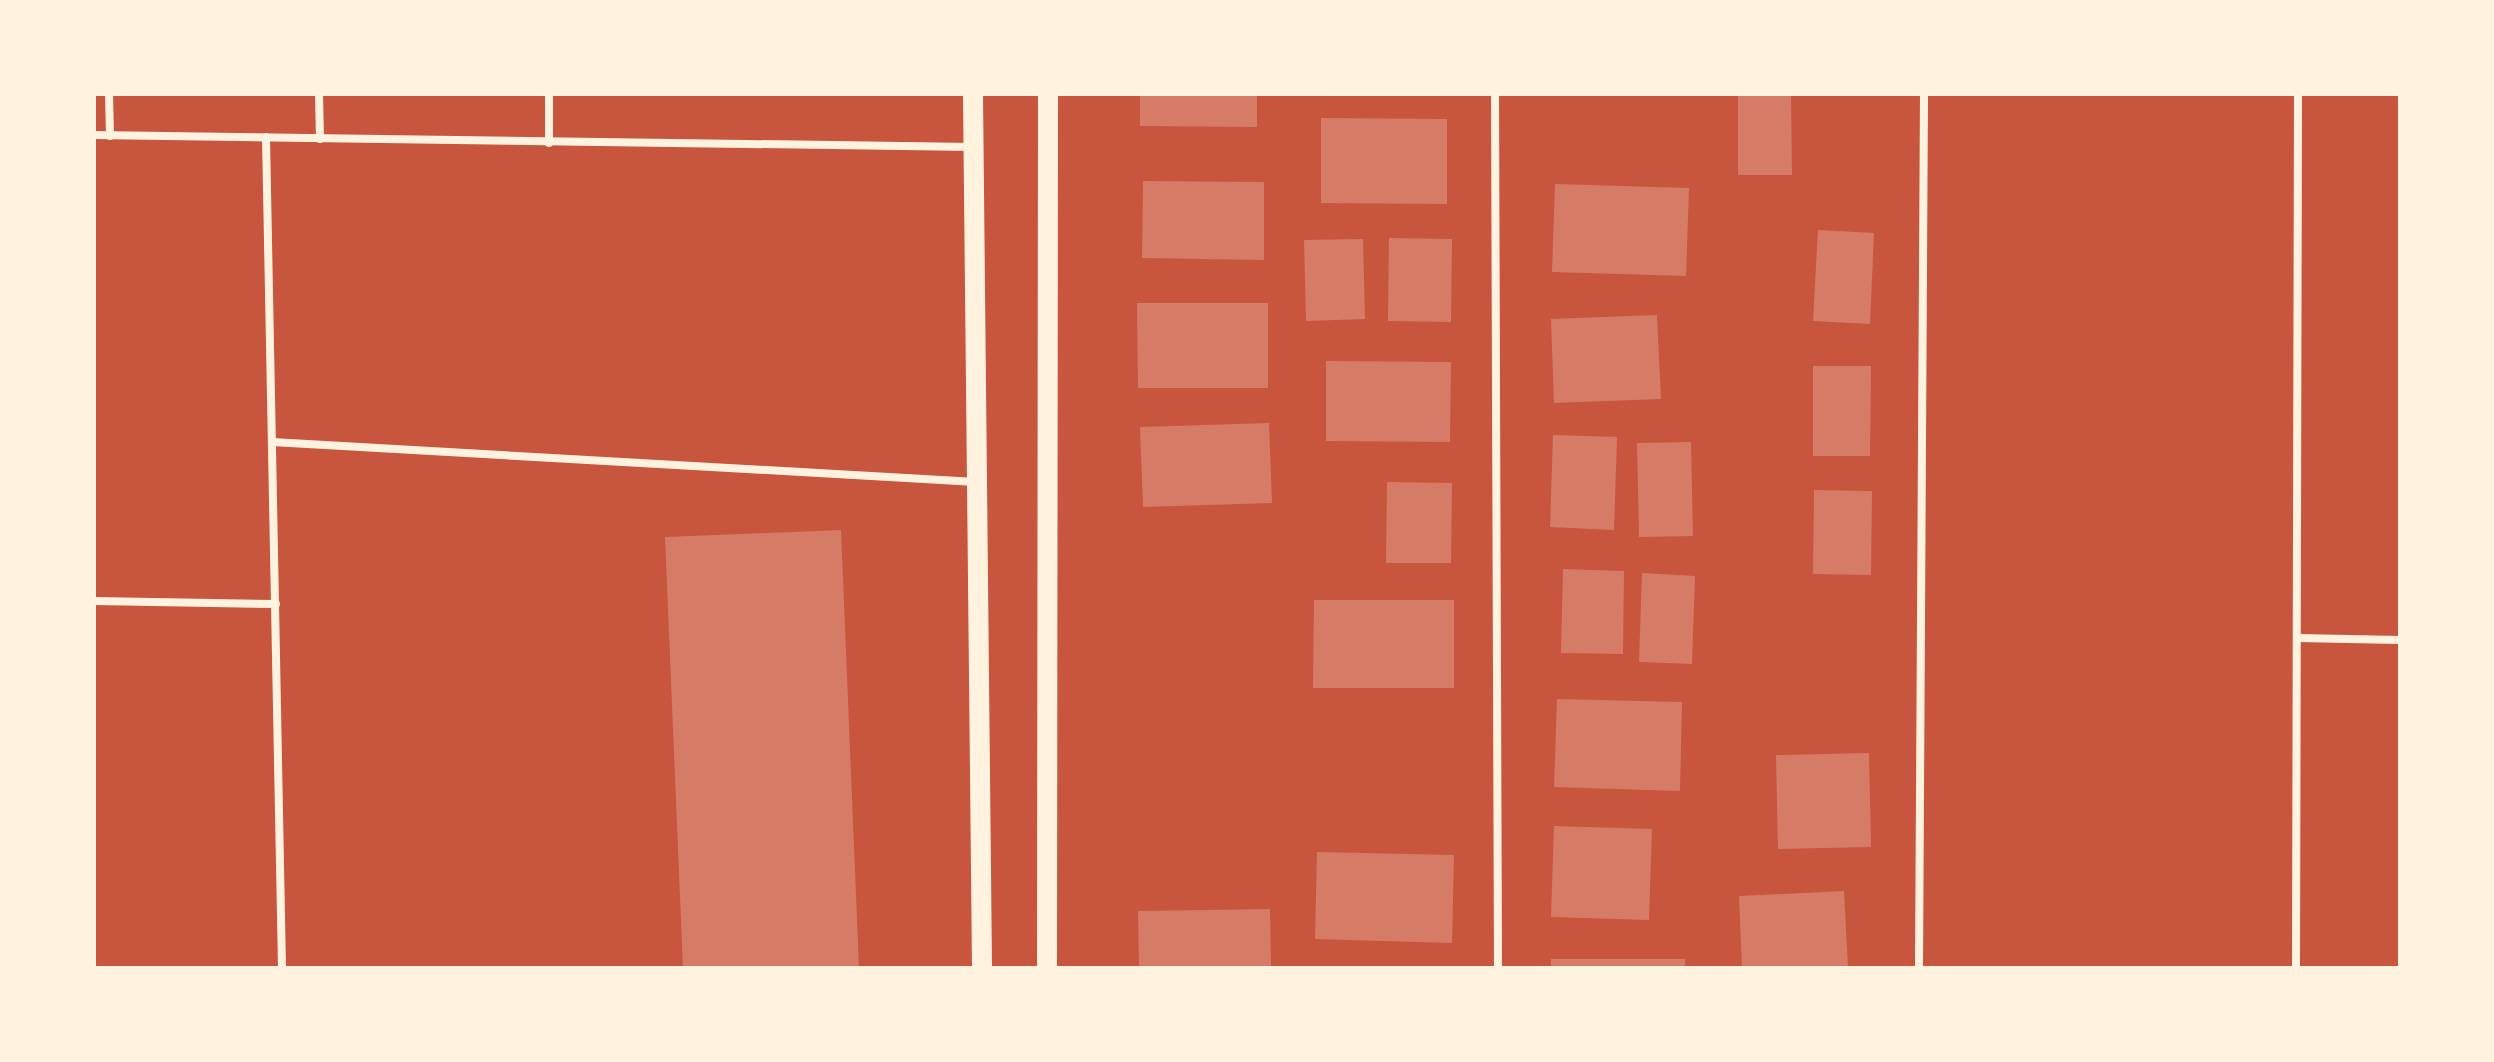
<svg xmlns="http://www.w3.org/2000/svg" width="2494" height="1062" font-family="Rubik,sans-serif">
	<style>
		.building { fill: #d67c66 }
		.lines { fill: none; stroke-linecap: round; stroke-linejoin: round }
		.minor { stroke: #fff3e0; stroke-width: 8 }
		.primary { stroke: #fff3e0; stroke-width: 20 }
	</style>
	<rect width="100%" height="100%" fill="#c8553d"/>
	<g class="building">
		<path d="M1140 94H1257V127L1140 126Z"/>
		<path d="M1738 94H1791L1792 175H1738Z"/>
		<path d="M1321 118 1447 119V204L1321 203Z"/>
		<path d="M1143 181 1264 182V260L1142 258Z"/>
		<path d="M1555 184 1689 188 1686 276 1552 272Z"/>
		<path d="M1818 230 1874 233 1870 324 1813 321Z"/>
		<path d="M1389 238 1452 239 1451 322 1388 321Z"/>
		<path d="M1363 239 1365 319 1306 321 1304 240Z"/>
		<path d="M1137 303H1268V388H1138Z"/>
		<path d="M1657 315 1661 399 1554 403 1551 319Z"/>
		<path d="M1326 361 1451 362 1450 442 1326 441Z"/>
		<path d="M1813 366H1871L1870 456H1813Z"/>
		<path d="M1269 423 1272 503 1143 507 1140 427Z"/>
		<path d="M1553 435 1617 437 1614 530 1550 527Z"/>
		<path d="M1691 442 1693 536 1639 537 1637 443Z"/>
		<path d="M1387 482 1452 483 1451 563H1386Z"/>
		<path d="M1814 490 1872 491 1871 575 1813 574Z"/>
		<path d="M841 530 859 968H683L665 537Z"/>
		<path d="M1563 569 1624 571 1623 654 1561 653Z"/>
		<path d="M1642 573 1695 576 1692 664 1639 662Z"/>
		<path d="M1314 600H1454V688H1313Z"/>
		<path d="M1557 699 1682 702 1680 791 1554 787Z"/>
		<path d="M1869 753 1871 847 1778 849 1776 755Z"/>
		<path d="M1554 826 1652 829 1649 920 1551 917Z"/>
		<path d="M1317 852 1454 855 1452 943 1315 939Z"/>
		<path d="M1844 891 1848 968H1742L1739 896Z"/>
		<path d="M1270 909 1271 968H1139L1138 911Z"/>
		<rect x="1551" y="959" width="134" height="9"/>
	</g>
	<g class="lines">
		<g class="minor">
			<path d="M109 94 110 136"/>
			<path d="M319 94 320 139"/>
			<path d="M1495 94 1498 968"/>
			<path d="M94 135 973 147"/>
			<path d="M266 137 282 968"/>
			<path d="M549 143V94"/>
			<path d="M272 442 976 482"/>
			<path d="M94 601 276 604"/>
			<path d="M2297 638 2400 640"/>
			<path d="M1919 968 1924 94"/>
			<path d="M2296 968 2298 94"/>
		</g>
		<g class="primary">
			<path d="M973 94 982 968"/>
			<path d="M1047 968 1048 94"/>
		</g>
	</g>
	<rect width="2494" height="1062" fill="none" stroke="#fff3e0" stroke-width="192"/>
</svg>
